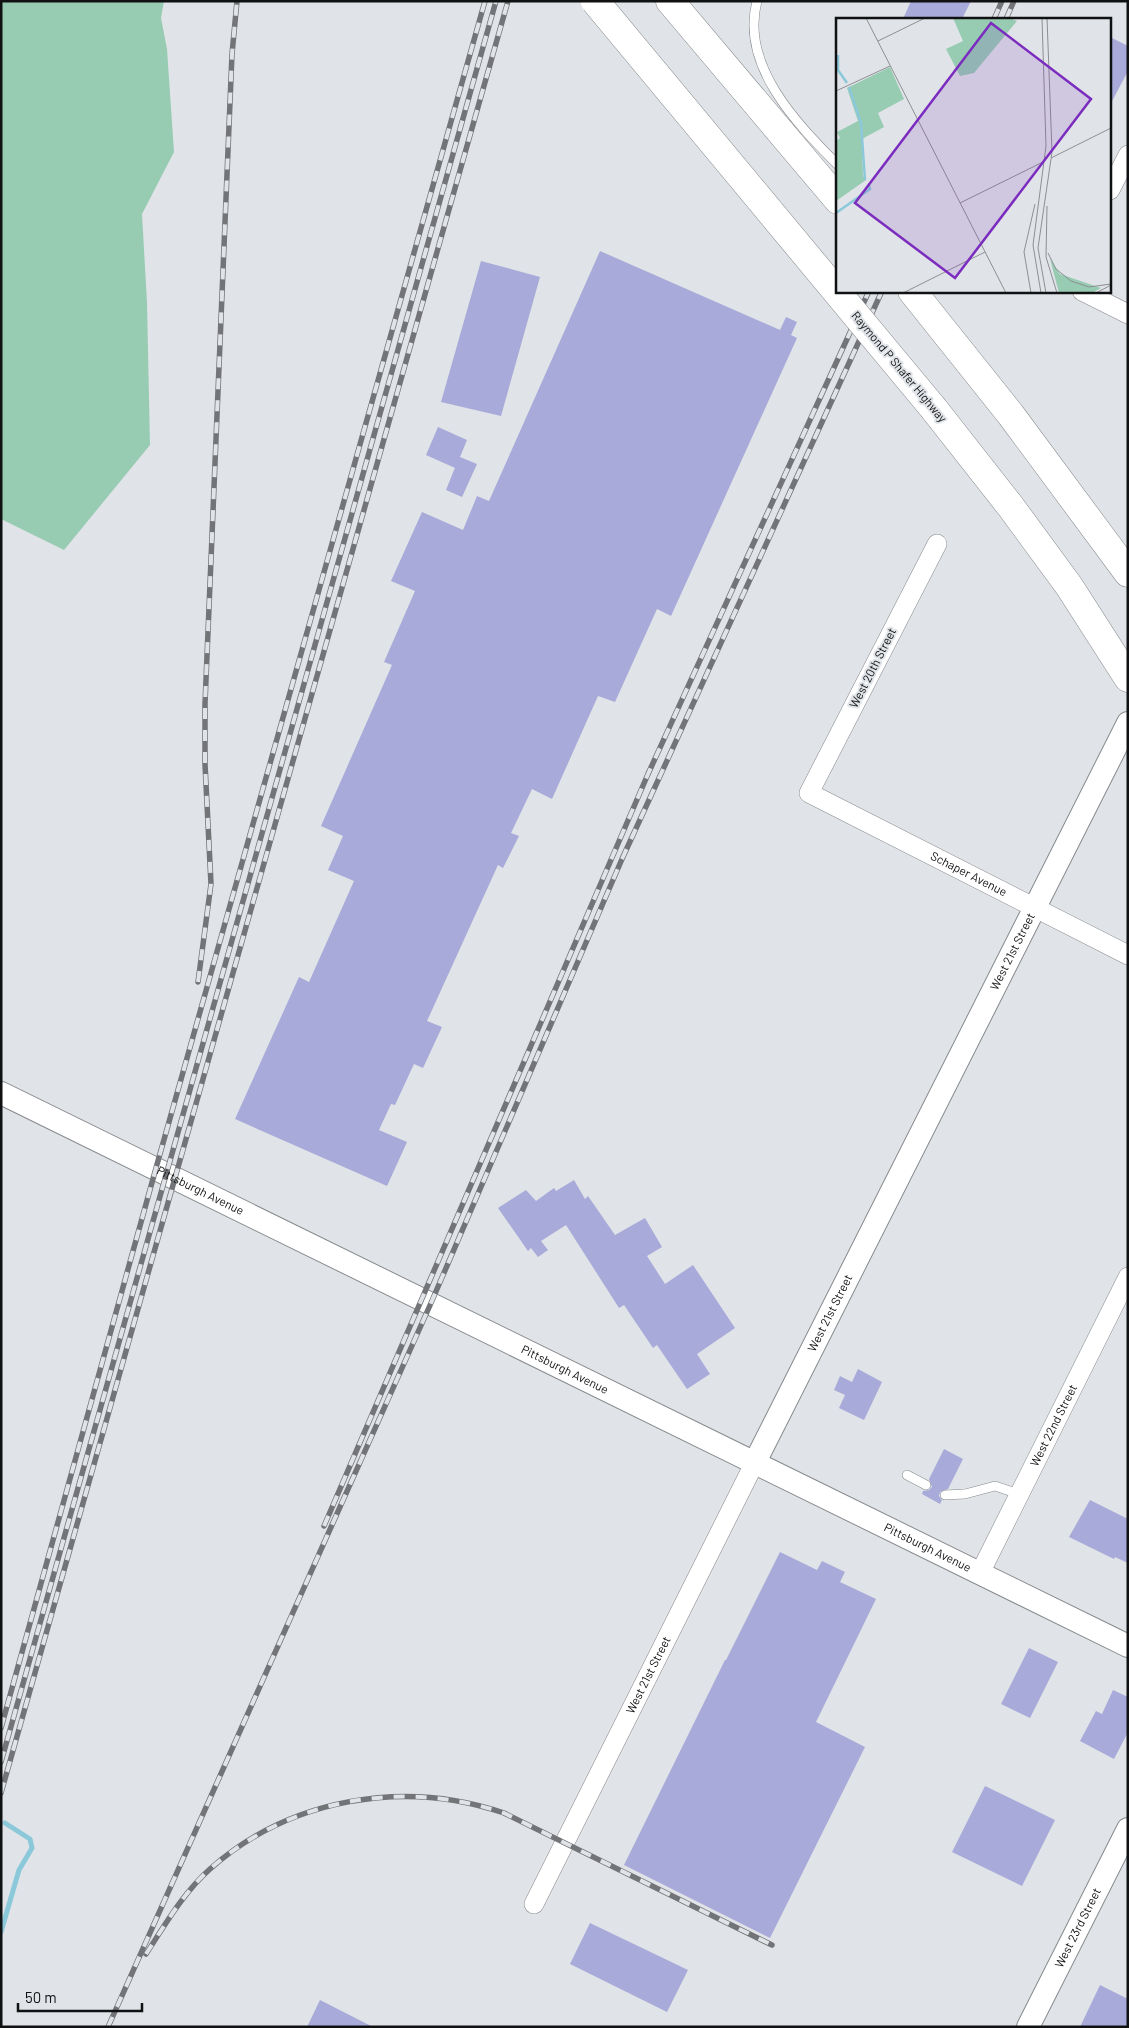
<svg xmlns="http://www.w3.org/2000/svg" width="1129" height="2028" font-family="Barlow,sans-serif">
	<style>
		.green { fill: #97ccb3 }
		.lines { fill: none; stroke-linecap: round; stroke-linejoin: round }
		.stream { stroke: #8bc9da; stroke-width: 5 }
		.building { fill: #a8aad9 }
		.service-casing { stroke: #878a8d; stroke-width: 10 }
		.minor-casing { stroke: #878a8d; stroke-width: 20 }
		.tertiary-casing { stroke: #878a8d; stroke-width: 24 }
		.motorway-casing { stroke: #878a8d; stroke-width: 29 }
		.service { stroke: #fff; stroke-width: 9 }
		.minor { stroke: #fff; stroke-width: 19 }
		.tertiary { stroke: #fff; stroke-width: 22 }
		.motorway { stroke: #fff; stroke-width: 28 }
		.rail-casing { stroke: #737477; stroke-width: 5.5 }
		.rail { stroke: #e0e3e7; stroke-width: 4; stroke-dasharray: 11; stroke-linecap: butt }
		.motorway-bridge-casing { stroke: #878a8d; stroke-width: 29; stroke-linecap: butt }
		.motorway-bridge { stroke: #fff; stroke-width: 28 }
		.labels { text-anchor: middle; stroke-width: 4; stroke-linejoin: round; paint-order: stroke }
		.street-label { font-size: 12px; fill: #101112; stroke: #e0e3e7 }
		.inset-river { fill: none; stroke: #8bc9da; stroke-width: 2.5 }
		.inset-road { fill: none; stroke: #8d8f92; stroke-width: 1 }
		.view { fill: #7b2cbf; fill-opacity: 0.15; stroke: #7b2cbf; stroke-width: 2.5 }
		.inset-edge { fill: none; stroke: #101112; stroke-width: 2.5 }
	</style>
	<rect width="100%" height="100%" fill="#e0e3e7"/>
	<path class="green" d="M1 1H164L161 18 167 49 174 152 142 214 147 303 150 445 64 550 1 519Z"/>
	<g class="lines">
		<path class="stream" d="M1 1932 19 1870 32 1848 30 1839 5 1823"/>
	</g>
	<g class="building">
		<path d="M911 1H971L962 19H903Z"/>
		<path d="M1110 37 1128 46V71L1110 105Z"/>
		<path d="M600 251 780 330 786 317 797 322 791 335 797 338 671 616 657 609 615 702 598 696 552 799 532 789 511 833 519 836 503 868 498 865 427 1021 442 1027 423 1068 414 1064 395 1105 391 1104 379 1130 407 1142 387 1186 235 1119 299 977 309 982 354 881 328 870 343 836 321 826 392 665 384 662 415 591 391 581 422 512 463 530 477 496 489 501Z"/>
		<path d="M481 261 540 277 501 416 441 402Z"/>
		<path d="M438 427 467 440 460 457 477 464 462 497 446 490 456 465 455 468 426 455Z"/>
		<path d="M574 1180 585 1199 588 1196 615 1235 645 1218 662 1247 647 1256 665 1284 693 1265 735 1328 697 1354 710 1374 687 1389 657 1345 653 1348 624 1305 619 1308 566 1225 541 1241 548 1250 538 1257 531 1248 528 1251 498 1208 526 1190 536 1201 554 1188 556 1191Z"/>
		<path d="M858 1369 882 1382 864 1420 839 1408 845 1395 834 1390 840 1376 852 1382Z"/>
		<path d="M944 1449 963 1459 948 1489 940 1492 939 1496 942 1500 940 1504 922 1494 923 1491 929 1490 932 1487 929 1479Z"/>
		<path d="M1090 1500 1128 1519V1563L1115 1557 1114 1559 1069 1537Z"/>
		<path d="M780 1552 817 1570 822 1561 845 1572 840 1582 876 1599 816 1722 865 1747 770 1938 624 1865 725 1660H726Z"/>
		<path d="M1029 1648 1058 1662 1030 1718 1001 1704Z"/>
		<path d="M1113 1690 1128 1697V1732L1114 1759 1080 1741 1096 1711 1102 1714Z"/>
		<path d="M985 1786 1055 1820 1022 1886 952 1852Z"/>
		<path d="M590 1923 688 1970 667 2012 570 1964Z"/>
		<path d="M1100 1985 1128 1999V2027H1080Z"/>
		<path d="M320 2000 373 2027H307Z"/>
	</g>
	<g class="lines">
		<g class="service-casing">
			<g id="service">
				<path d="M757 1C740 65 796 123 838 165"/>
				<path d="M907 1475 926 1485"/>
				<path d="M945 1495 965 1494 995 1486 1019 1494"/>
			</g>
		</g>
		<g class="minor-casing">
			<g id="minor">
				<path d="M1110 190 1128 155"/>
				<path d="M1082 291 1128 314"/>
				<path id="s1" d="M937 544 809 793 1128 955"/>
				<path id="s2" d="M980 1573 1128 1277"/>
				<path id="s3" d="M534 1904 754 1464"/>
			</g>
		</g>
		<g class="tertiary-casing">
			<g id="tertiary">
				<path id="s4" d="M1 1093 1128 1646"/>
				<path id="s5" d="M754 1464 1128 723"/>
				<path id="s6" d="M1028 2027 1128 1829"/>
			</g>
		</g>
		<g class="motorway-casing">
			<g id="motorway">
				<path d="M670 1 838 200"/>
				<path d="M912 291 1011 415 1128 573"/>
				<path d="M934 409 1011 507 1069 586 1128 678"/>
			</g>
		</g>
		<use href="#service" class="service"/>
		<use href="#minor" class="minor"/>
		<use href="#tertiary" class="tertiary"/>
		<use href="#motorway" class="motorway"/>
		<g class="rail-casing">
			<g id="rail">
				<path d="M994 19 1002 1"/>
				<path d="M1006 19 1014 1"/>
				<path d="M198 982 211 884 205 764V704L232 54 237 1"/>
				<path d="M324 1526 648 774 869 291"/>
				<path d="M1 1728 156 1168 485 1"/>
				<path d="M1 1762 496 1"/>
				<path d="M1 1793 508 1"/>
				<path d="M146 1954C165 1925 183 1893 210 1869 290 1798 404 1779 504 1813L772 1945"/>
				<path d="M108 2027 431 1303 622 859 882 291"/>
			</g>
		</g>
		<use href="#rail" class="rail"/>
		<g class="motorway-bridge-casing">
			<path id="motorway-bridge" d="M595 1 934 409"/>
		</g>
		<use href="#motorway-bridge" class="motorway-bridge"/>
	</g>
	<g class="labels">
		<g class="street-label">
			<text transform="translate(899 367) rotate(50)" y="4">Raymond P Shafer Highway</text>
			<text transform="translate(873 668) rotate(-63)" y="4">West 20th Street</text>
			<text dy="4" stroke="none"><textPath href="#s1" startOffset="459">Schaper Avenue</textPath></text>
			<text dy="4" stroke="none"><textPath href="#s5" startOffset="574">West 21st Street</textPath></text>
			<text dy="4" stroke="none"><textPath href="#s4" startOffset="222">Pittsburgh Avenue</textPath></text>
			<text dy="4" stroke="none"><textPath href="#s5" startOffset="169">West 21st Street</textPath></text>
			<text dy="4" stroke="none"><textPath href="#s4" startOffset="628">Pittsburgh Avenue</textPath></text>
			<text dy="4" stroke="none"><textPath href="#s2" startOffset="165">West 22nd Street</textPath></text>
			<text dy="4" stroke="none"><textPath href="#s4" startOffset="1032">Pittsburgh Avenue</textPath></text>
			<text dy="4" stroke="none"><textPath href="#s3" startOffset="256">West 21st Street</textPath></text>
			<text dy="4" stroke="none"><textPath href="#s6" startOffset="111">West 23rd Street</textPath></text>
		</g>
	</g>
	<g transform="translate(836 18)">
		<rect width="275" height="275" fill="#e0e3e7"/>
		<path d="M117 0H173L181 3 138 55 124 58 110 31 127 23ZM54 49 68 81 42 95 48 109 26 121 27 158 30 162 0 183V123L4 120 1 114 22 103 11 70ZM214 241 224 256 265 270 256 275H223Z" fill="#97ccb3"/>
		<path class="inset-river" d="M2 37V52L11 65M13 69 25 105 29 162M0 195 34 171 33 167"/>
		<path class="inset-road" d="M30 0 170 275M42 23 89 0M0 73 54 48M215 140 275 110M124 185 207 144M211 188 210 239 221 275M212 235 220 251 235 263 253 269 275 266M67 275 149 234M195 275 188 234 199 186M205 275 197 227 210 128 206 0M210 275 202 230 216 134 211 0M260 275 275 267"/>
		<path class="view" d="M155 5 255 81 119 260 19 185Z"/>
		<rect width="275" height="275" class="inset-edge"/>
	</g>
	<rect width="1129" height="2028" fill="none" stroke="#101112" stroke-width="5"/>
	<path d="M18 2003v8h124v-8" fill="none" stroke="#101112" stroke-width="2.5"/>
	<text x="25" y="2003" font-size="15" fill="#101112" stroke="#e0e3e7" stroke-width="4" paint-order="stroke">50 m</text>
</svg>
